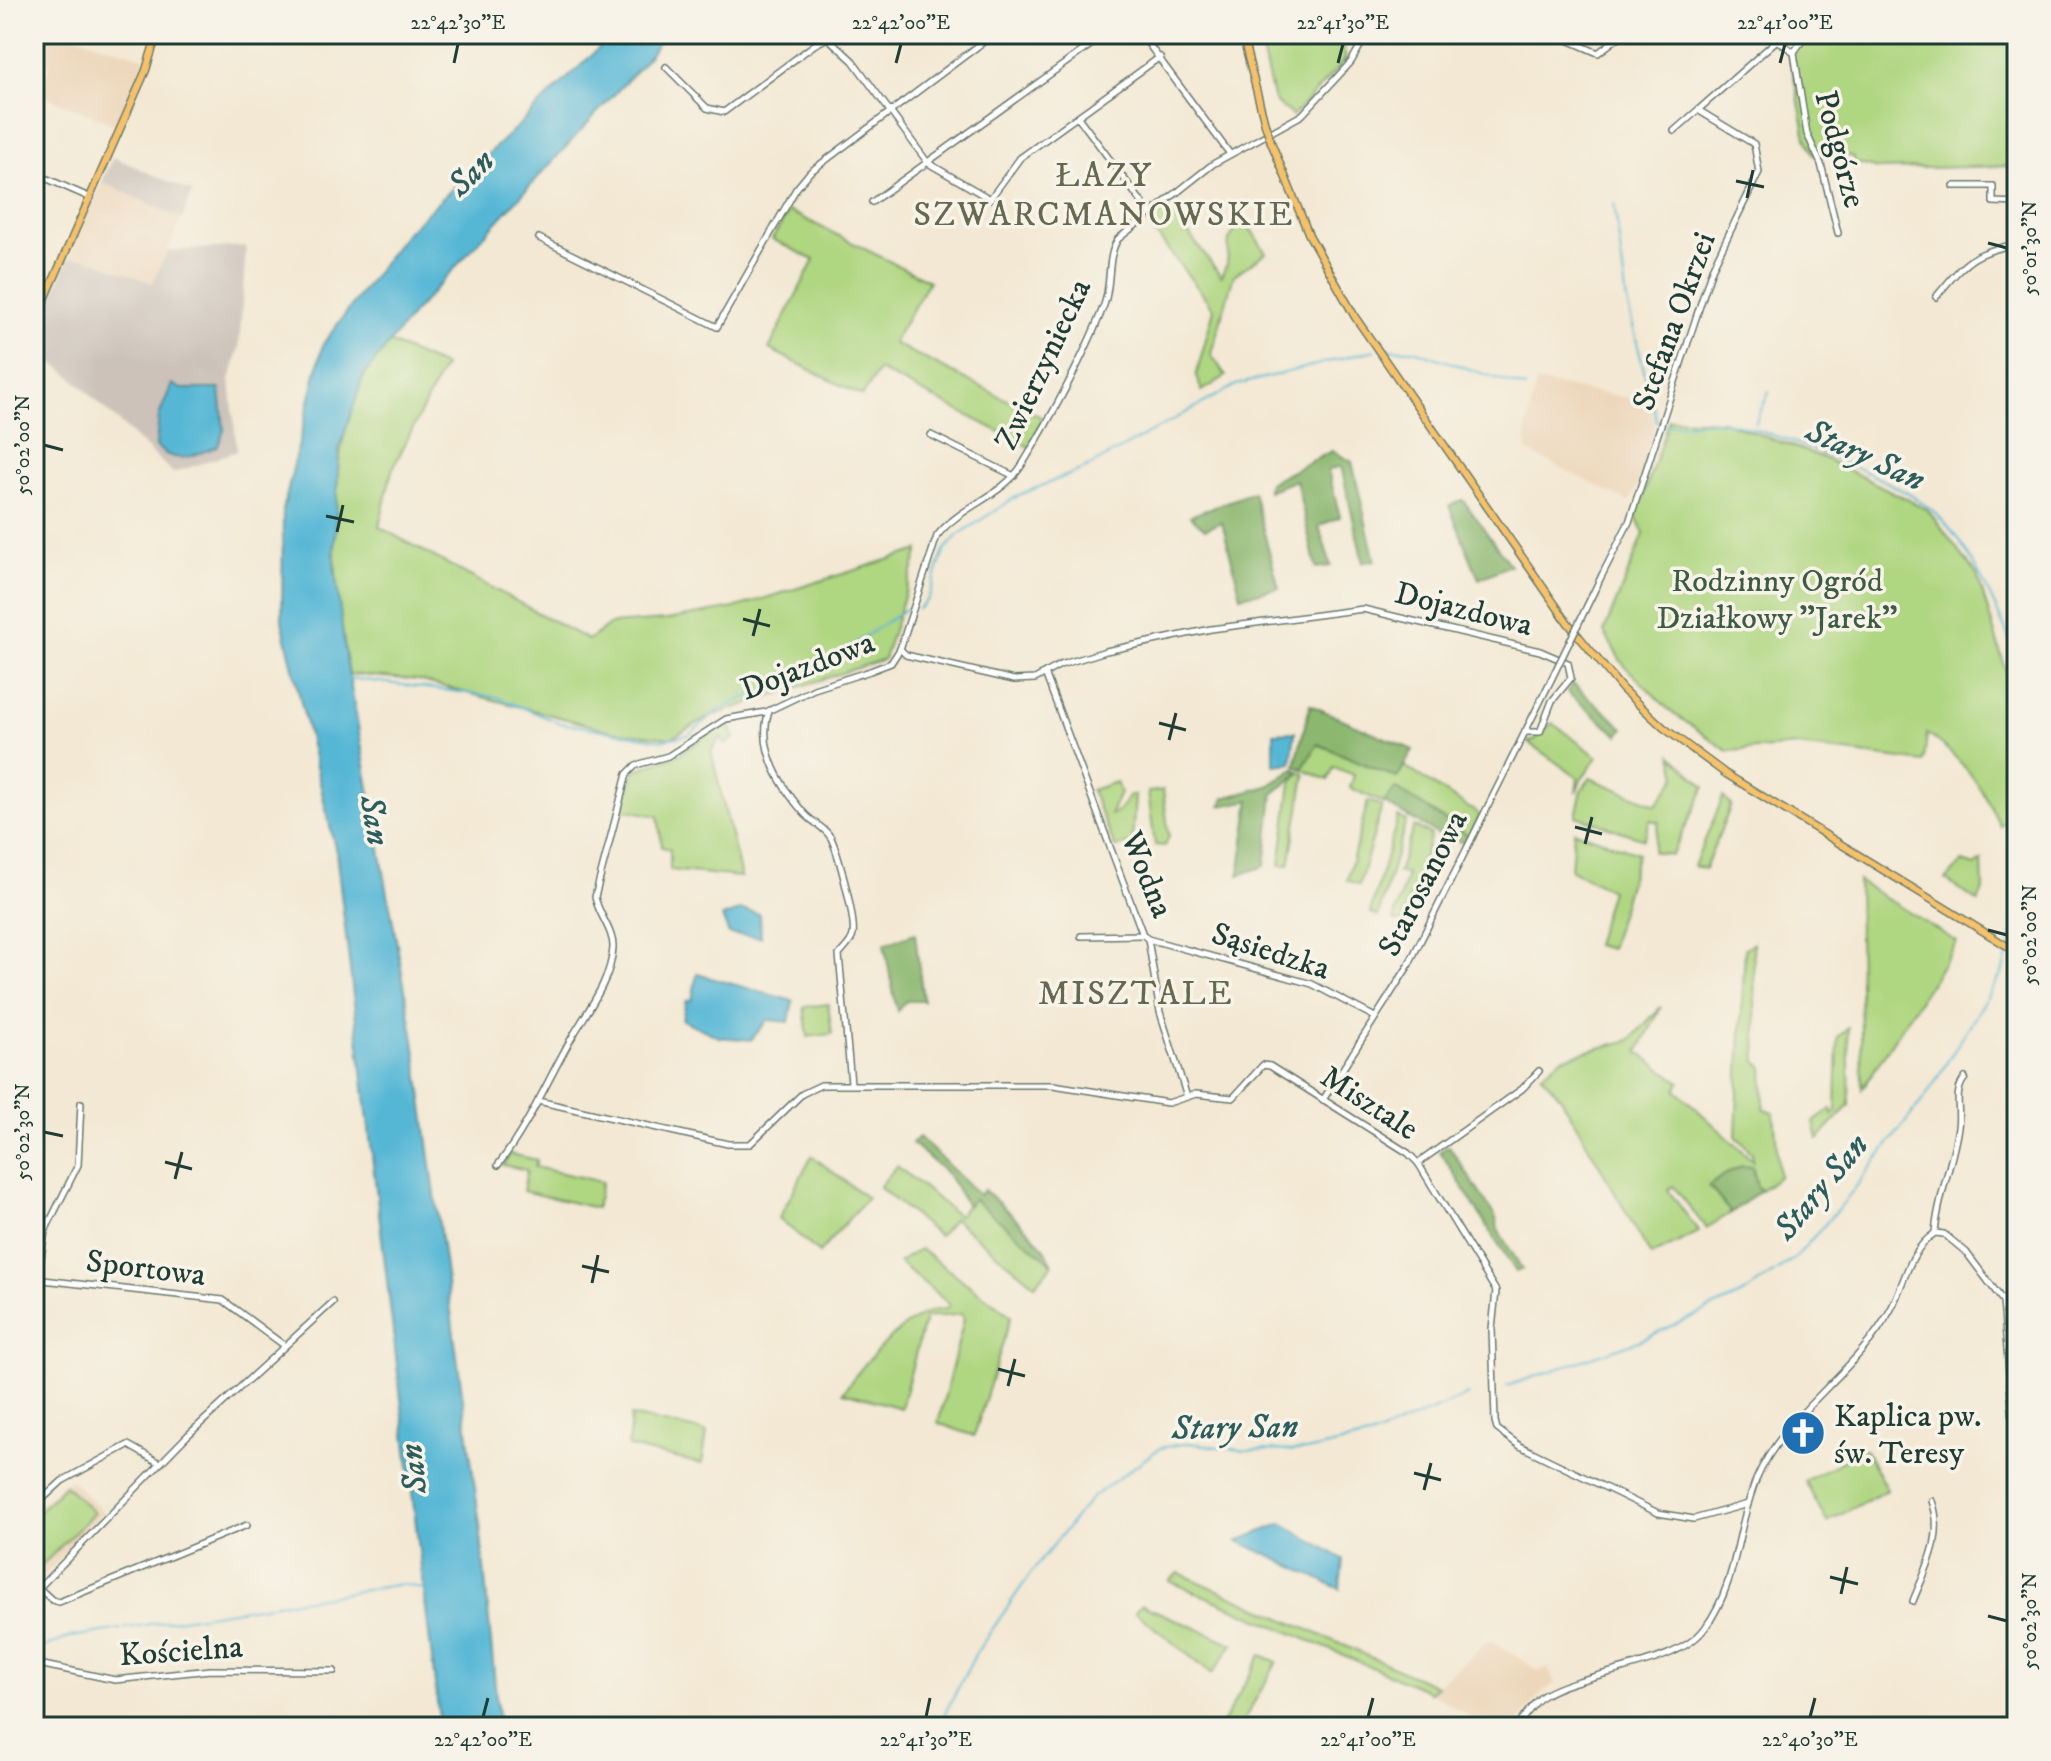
<svg xmlns="http://www.w3.org/2000/svg" width="2051" height="1761" font-family="'IM FELL DW Pica',serif">
	<style>
		.built { fill: #edd7bb }
		.industrial { fill: #ccc2b9 }
		.green { fill: #afd680; stroke: #678a5a; stroke-width: 2 }
		.forest { fill: #8bb76e; stroke: #557a51; stroke-width: 2 }
		.water { fill: #57b7d5; stroke: #3b7a84; stroke-width: 2 }
		.lines { fill: none; stroke-linecap: round; stroke-linejoin: round }
		.stream { stroke: #57b7d5; stroke-width: 2 }
		.minor-casing { stroke: #69796c; stroke-width: 8 }
		.major-casing { stroke: #69796c; stroke-width: 9 }
		.minor { stroke: #fff; stroke-width: 5 }
		.major { stroke: #f5c16b; stroke-width: 6 }
		.minor-bridge-casing { stroke: #69796c; stroke-width: 8; stroke-linecap: butt }
		.major-bridge-casing { stroke: #69796c; stroke-width: 9; stroke-linecap: butt }
		.minor-bridge { stroke: #fff; stroke-width: 5 }
		.major-bridge { stroke: #f5c16b; stroke-width: 6 }
		.ticks { fill: none; stroke: #1f3d34; stroke-width: 3 }
		.labels { text-anchor: middle; stroke-width: 7; stroke-linejoin: round; paint-order: stroke }
		.street-label { font-size: 32px; fill: #1f3d34; stroke: #f7f3e8 }
		.park-label { font-size: 32px; fill: #3c5c43; stroke: #f7f3e8 }
		.poi-label { font-size: 32px; fill: #1f3d34; stroke: #f7f3e8; text-anchor: start }
		.water-label { font-size: 34px; font-style: italic; fill: #2d5c5c; stroke: #f7f3e8 }
		.neighbourhood-label { font-size: 34px; letter-spacing: 2px; fill: #64694f; stroke: #f7f3e8 }
		.neatline { fill: none; stroke: #1f3d34; stroke-width: 3 }
		.ticks-label { font-size: 20px; text-anchor: middle; fill: #1f3d34 }
	</style>
	<rect width="100%" height="100%" fill="#f7f3e8"/>
	<filter id="ink" filterUnits="userSpaceOnUse"><feTurbulence type="fractalNoise" baseFrequency=".0125" numOctaves="2"/><feDisplacementMap in="SourceGraphic" scale="16" xChannelSelector="R" yChannelSelector="G"/><feConvolveMatrix kernelMatrix="1 2 1 2 8 2 1 2 1" color-interpolation-filters="sRGB"/></filter>
	<filter id="wash" filterUnits="userSpaceOnUse"><feTurbulence type="fractalNoise" baseFrequency=".006" numOctaves="4" result="noise"/><feDisplacementMap in="SourceGraphic" scale="32" xChannelSelector="R" yChannelSelector="G"/><feGaussianBlur stdDeviation="1.8" result="paint"/><feColorMatrix in="noise" values="0 0 0 0 0 0 0 0 0 0 0 0 0 0 0 0 0 1.4 0 .05"/><feComposite in="paint" operator="in"/></filter>
	<g filter="url(#wash)">
		<rect width="100%" height="100%" fill="#f3e8d3"/>
		<g class="built">
			<path d="M34 34H69L145 58 115 125 37 93 50 65 34 60Z"/>
			<path d="M102 182 182 219 152 284 78 257 69 258Z"/>
			<path d="M1536 382 1646 401 1655 423 1642 476 1629 502 1527 451 1526 430Z"/>
			<path d="M72 1481 105 1513 34 1586V1510L65 1482Z"/>
			<path d="M1490 1640 1539 1671 1548 1668 1555 1684 1542 1692 1514 1727H1462L1472 1718 1430 1692Z"/>
		</g>
		<g class="industrial">
			<path d="M113 157 192 192 182 219 102 182Z"/>
			<path d="M246 246 239 347 230 380 237 451 173 473 65 371 34 351V337L69 258H86L152 283 168 251Z"/>
		</g>
		<g class="green">
			<path d="M1258 34H1339L1346 59 1293 116 1274 101Z"/>
			<path d="M1803 34H2017V166L1878 169 1856 163 1853 157 1844 154 1842 158 1814 155 1806 138 1790 56Z"/>
			<path d="M1170 209 1221 276 1227 264 1229 240 1243 217 1266 253 1234 275 1211 354 1226 376 1202 391 1196 376 1214 309 1146 221Z"/>
			<path d="M789 211 929 281 893 343 1043 418 1029 447 879 370 862 396 769 349 814 260 772 239Z"/>
			<path d="M390 343 444 366 392 470 379 527 588 640 611 624 666 620 734 608 919 550 884 659 711 716 671 738 612 731 418 680 349 674C332 579 322 467 364 377 369 365 382 354 390 343Z"/>
			<path d="M1669 419 1723 421 1824 458 1927 509 1977 575 2017 707V782L2011 815 2000 826C1982 786 1963 758 1927 734L1924 762 1799 746 1728 751 1670 711 1622 663 1604 632 1644 534 1636 518Z"/>
			<path d="M729 721 734 738 725 745 721 737 711 751 741 877 670 870V849L662 847 658 816 622 809 636 770 676 756Z"/>
			<path d="M1552 723 1598 757 1582 778 1576 793 1578 778 1528 742 1535 740Z"/>
			<path d="M1318 744 1397 778 1404 766 1480 815 1469 836 1396 788 1384 803 1350 788 1354 775 1334 767 1328 780 1302 769Z"/>
			<path d="M1672 755 1705 787 1672 855 1653 852 1659 822 1650 820 1644 839 1576 816 1582 790 1590 778 1656 805 1677 776Z"/>
			<path d="M1300 772 1305 775 1289 865H1280L1291 783Z"/>
			<path d="M1116 782 1120 793 1110 815 1118 812 1129 796 1135 795 1132 844 1115 847 1091 790Z"/>
			<path d="M1163 790 1169 837 1164 846 1155 845 1148 792Z"/>
			<path d="M1723 797 1731 805 1705 869 1694 866Z"/>
			<path d="M1368 801 1382 806 1359 885 1347 880Z"/>
			<path d="M1398 817 1406 821 1378 916 1370 913Z"/>
			<path d="M1414 826 1431 835 1402 922 1393 920 1407 875 1398 872Z"/>
			<path d="M1574 831 1638 853 1610 949 1595 945 1611 890 1571 870Z"/>
			<path d="M1982 861 1983 890 1978 902 1946 880 1962 862 1975 866Z"/>
			<path d="M1858 881 1957 942 1862 1089Z"/>
			<path d="M1753 943 1757 1062 1763 1067 1764 1109 1774 1113 1779 1176 1761 1190 1736 1169 1709 1186 1731 1213 1706 1228 1673 1186 1668 1190 1699 1232 1651 1256 1560 1096 1541 1075 1562 1058 1630 1040 1661 1007 1638 1052 1680 1082 1676 1090 1753 1161 1752 1153 1736 1136 1745 948Z"/>
			<path d="M828 1004 832 1034 808 1037 804 1007Z"/>
			<path d="M1848 1028 1850 1105 1818 1139 1814 1122 1831 1109 1832 1115 1836 1111 1838 1037Z"/>
			<path d="M510 1154 537 1160 535 1167 602 1182 596 1208 523 1191 527 1170 503 1165Z"/>
			<path d="M812 1156 867 1198 819 1253 779 1218Z"/>
			<path d="M897 1166 958 1216 973 1198 1053 1264 1035 1285 954 1219 939 1236 879 1187Z"/>
			<path d="M920 1249 1011 1316 974 1436 938 1423 964 1319 962 1314 925 1318 901 1408 843 1392C863 1364 911 1307 947 1309L949 1304 899 1262Z"/>
			<path d="M631 1416 707 1432 702 1464 628 1447Z"/>
			<path d="M1865 1449 1887 1490 1827 1522 1805 1481Z"/>
			<path d="M65 1485 94 1513 42 1565 34 1557V1516Z"/>
			<path d="M1179 1573 1437 1686 1430 1692 1169 1581Z"/>
			<path d="M1142 1605 1233 1644 1212 1674 1135 1612Z"/>
			<path d="M1261 1655 1277 1662 1240 1727H1220Z"/>
		</g>
		<g class="forest">
			<path d="M1332 451 1352 462 1375 561 1363 562 1341 466 1328 470 1340 517 1319 526 1331 566 1316 568 1296 480 1268 491 1269 483Z"/>
			<path d="M1253 492 1279 588 1241 596 1222 522 1205 529 1190 516Z"/>
			<path d="M1463 500 1510 565 1479 579 1449 506Z"/>
			<path d="M1573 684 1624 728 1618 735 1567 692Z"/>
			<path d="M1310 705 1413 750 1397 778 1318 744 1302 769 1295 766Z"/>
			<path d="M1294 769 1300 772 1273 794 1265 866 1239 875 1250 800 1221 806 1224 798 1268 786Z"/>
			<path d="M1395 788 1469 836 1465 843 1441 836 1384 803Z"/>
			<path d="M915 933 923 1001H906L897 1011 884 944Z"/>
			<path d="M919 1137 979 1195 984 1190C1008 1212 1038 1234 1053 1264L973 1199 967 1206 947 1174 912 1143Z"/>
			<path d="M1449 1146 1496 1218 1498 1230 1522 1269 1516 1272 1440 1151Z"/>
			<path d="M1742 1166 1753 1167 1757 1187 1761 1190 1731 1213 1709 1186C1718 1178 1731 1171 1742 1166Z"/>
		</g>
		<g class="water">
			<path d="M608 34H665L643 63 416 310 364 375 339 450 334 561 346 659 414 1040 480 1525 499 1727H440L336 852 282 621 283 510 323 344 406 233 601 46Z"/>
			<path d="M172 384 181 389H220L224 430 218 446C194 455 176 467 156 446L159 416Z"/>
			<path d="M1295 732 1291 763 1274 765V733Z"/>
			<path d="M741 910 760 914 761 937 729 934 722 917Z"/>
			<path d="M697 974 793 1001 789 1022 768 1020 751 1040 719 1037 682 1020 686 1001 692 1000Z"/>
			<path d="M1282 1523 1343 1559 1340 1589 1238 1541Z"/>
		</g>
		<g class="lines">
			<g class="stream">
				<path d="M1614 202 1627 302 1657 422C1678 430 1702 418 1724 422 1774 431 1886 476 1927 506 1967 536 1998 611 2017 657"/>
				<path d="M1381 349 1414 350 1525 388"/>
				<path d="M1755 424 1769 392"/>
				<path d="M918 609 928 599 944 551 958 535 1019 495 1088 467 1236 385 1375 350"/>
				<path d="M348 678 497 697 560 723 660 740 689 735 719 710 838 655 907 608"/>
				<path d="M2010 943 2017 917"/>
				<path d="M1507 1386 1639 1341 1745 1293 1796 1257 1841 1206 1928 1093 2002 973 2009 949"/>
				<path d="M125 1628 402 1584 422 1589"/>
				<path d="M34 1651 71 1637 121 1629"/>
				<path d="M938 1727 976 1653 1031 1573 1091 1498 1160 1448 1189 1443 1241 1450 1306 1451 1373 1436 1468 1395"/>
			</g>
		</g>
	</g>
	<g filter="url(#ink)">
		<g class="lines">
			<g class="minor-casing">
				<g id="minor">
					<path d="M1141 34 1230 154"/>
					<path d="M1554 34 1598 53 1623 34"/>
					<path d="M1767 34 1794 52"/>
					<path d="M1807 34 1794 52 1795 59 1807 134 1821 164 1838 233"/>
					<path d="M829 39 853 61 928 163 990 199 1020 158 1160 57"/>
					<path d="M666 67 707 108 724 112 814 45 835 34"/>
					<path d="M1078 117 1149 212"/>
					<path d="M1674 131 1698 110"/>
					<path d="M34 173 91 198"/>
					<path d="M1954 186H1993V202L2017 203"/>
					<path d="M872 202 1106 34"/>
					<path d="M539 238 717 327 796 189 810 172 994 34"/>
					<path d="M1936 297C1964 263 1972 252 2017 244"/>
					<path d="M931 435 1014 476"/>
					<path d="M1602 575 1629 522 1712 269 1759 172 1754 144 1698 110 1776 41"/>
					<path d="M900 649 937 536C960 506 1002 497 1022 465 1050 420 1085 355 1104 305 1112 284 1106 258 1118 239L1213 164 1302 115 1351 62 1367 34"/>
					<path d="M1045 673 1143 935 1148 939 1160 1012 1187 1097"/>
					<path d="M769 711C757 747 780 785 803 812 811 822 825 827 831 838 838 852 856 920 853 935 852 942 844 949 839 955L851 1083"/>
					<path d="M1081 936 1143 935"/>
					<path d="M1148 939 1312 984 1375 1017"/>
					<path d="M1323 1100 1407 968 1551 680"/>
					<path d="M538 1101 728 1144H750L802 1094 821 1085H1053L1168 1103 1196 1094 1233 1098 1263 1065 1270 1066 1408 1153 1418 1163 1496 1291 1492 1329 1495 1421 1497 1429 1520 1446 1658 1513 1694 1519 1748 1504"/>
					<path d="M1418 1163 1522 1089 1539 1071"/>
					<path d="M498 1165C526 1129 544 1088 566 1048 582 1017 611 984 613 948 614 931 598 914 595 897L627 774 636 765 668 756 726 719 766 712 814 689 870 671 891 663 900 649 906 655 1014 680 1035 679 1060 665 1106 651 1211 629 1363 609 1540 651 1568 663 1571 678 1552 701 1540 732H1525"/>
					<path d="M34 1229 46 1230"/>
					<path d="M1935 1233C1938 1196 1953 1163 1958 1127 1961 1110 1953 1092 1965 1078"/>
					<path d="M34 1279 223 1300 285 1346"/>
					<path d="M38 1279 45 1231 78 1165 81 1103"/>
					<path d="M2003 1301 2017 1296"/>
					<path d="M34 1507 62 1481 128 1445 160 1463"/>
					<path d="M39 1588 52 1600 59 1602 247 1525"/>
					<path d="M34 1593 187 1436 333 1302"/>
					<path d="M1913 1601C1926 1568 1945 1537 1932 1501"/>
					<path d="M34 1663 115 1680 210 1670 334 1671"/>
					<path d="M1516 1727C1524 1718 1534 1701 1544 1695 1584 1671 1677 1667 1705 1628 1738 1583 1736 1529 1756 1480 1784 1413 1856 1374 1891 1309 1905 1282 1909 1250 1935 1233L1944 1234 1966 1252 2003 1301 2017 1468"/>
				</g>
			</g>
			<g class="major-casing">
				<g id="major">
					<path d="M1242 34 1265 124"/>
					<path d="M1271 142 1309 235 1355 317 1568 623 1622 689 1664 728 1726 774 2017 952"/>
					<path d="M34 324 146 70 157 34"/>
				</g>
			</g>
			<use href="#minor" class="minor"/>
			<use href="#major" class="major"/>
			<g class="minor-bridge-casing">
				<path id="minor-bridge" d="M1551 680 1602 575"/>
			</g>
			<g class="major-bridge-casing">
				<path id="major-bridge" d="M1265 124 1271 142"/>
			</g>
			<use href="#minor-bridge" class="minor-bridge"/>
			<use href="#major-bridge" class="major-bridge"/>
		</g>
	</g>
	<path class="ticks" d="M454 63 458 44M896 63 901 44M1338 63 1343 44M1780 63 1785 44M1736 181 1764 187M1747 198 1753 170M1988 243 2007 248M44 445 63 450M326 516 354 522M337 532 343 505M743 619 770 626M753 636 760 609M1159 723 1186 730M1169 740 1176 713M1575 827 1602 834M1585 844 1592 817M1988 930 2007 935M44 1132 63 1136M165 1162 192 1169M175 1179 182 1152M582 1266 609 1272M592 1283 598 1255M998 1369 1025 1376M1008 1386 1015 1359M1414 1473 1441 1480M1424 1490 1431 1463M1830 1577 1858 1584M1841 1594 1847 1567M1988 1616 2007 1621M483 1717 488 1698M926 1717 930 1698M1368 1717 1373 1698M1810 1717 1815 1698"/>
	<defs>
		<g id="church-disc" transform="scale(2.3)"><circle r="9.5" fill="#1f6fb2" stroke="#f7f3e8"/><path d="M-1.2-6h2.4v3.5h3.3v2.4h-3.3V6h-2.4V-.1h-3.3v-2.4h3.3Z" fill="#fff"/></g>
	</defs>
	<g fill-rule="evenodd">
		<use href="#church-disc" x="1803" y="1433"/>
	</g>
	<g class="labels">
		<g class="street-label">
			<text transform="translate(1841 149) rotate(75)" y="11">Podgórze</text>
			<text transform="translate(1673 321) rotate(-70)" y="11">Stefana Okrzei</text>
			<text transform="translate(1042 364) rotate(-65)" y="11">Zwierzyniecka</text>
			<text transform="translate(1464 608) rotate(14)" y="11">Dojazdowa</text>
			<text transform="translate(807 665) rotate(-21)" y="11">Dojazdowa</text>
			<text transform="translate(1148 874) rotate(68)" y="11">Wodna</text>
			<text transform="translate(1422 883) rotate(-63)" y="11">Starosanowa</text>
			<text transform="translate(1271 950) rotate(18)" y="11">Sąsiedzka</text>
			<text transform="translate(1370 1102) rotate(33)" y="11">Misztale</text>
			<text transform="translate(146 1267) rotate(7)" y="11">Sportowa</text>
			<text transform="translate(181 1650) rotate(-4)" y="11">Kościelna</text>
		</g>
		<g class="park-label">
			<text x="1777" y="591">Rodzinny Ogród<tspan x="1777" dy="37">Działkowy "Jarek"</tspan></text>
		</g>
		<g class="poi-label">
			<text x="1834" y="1426">Kaplica pw.<tspan x="1834" dy="37">św. Teresy</tspan></text>
		</g>
		<g class="water-label">
			<text transform="translate(470 172) rotate(-45)" y="12">San</text>
			<text transform="translate(1866 454) rotate(25)" y="12">Stary San</text>
			<text transform="translate(376 820) rotate(81)" y="12">San</text>
			<text transform="translate(1820 1186) rotate(-50)" y="12">Stary San</text>
			<text transform="translate(1235 1426) rotate(-1)" y="12">Stary San</text>
			<text transform="translate(412 1469) rotate(-96)" y="12">San</text>
		</g>
		<g class="neighbourhood-label">
			<text x="1104" y="186">ŁAZY<tspan x="1104" dy="39">SZWARCMANOWSKIE</tspan></text>
			<text x="1136" y="1004">MISZTALE</text>
		</g>
	</g>
	<rect width="2051" height="1761" fill="none" stroke="#f7f3e8" stroke-width="88"/>
	<rect x="44" y="44" width="1963" height="1673" class="neatline"/>
	<g class="ticks-label">
		<text x="458" y="29">22°42'30"E</text>
		<text x="901" y="29">22°42'00"E</text>
		<text x="1343" y="29">22°41'30"E</text>
		<text x="1785" y="29">22°41'00"E</text>
		<text transform="translate(2029 248) rotate(-90)" y="7">50°01'30"N</text>
		<text transform="translate(22 445) rotate(-90)" y="7">50°02'00"N</text>
		<text transform="translate(2029 935) rotate(-90)" y="7">50°02'00"N</text>
		<text transform="translate(22 1132) rotate(-90)" y="7">50°02'30"N</text>
		<text transform="translate(2029 1621) rotate(-90)" y="7">50°02'30"N</text>
		<text x="483" y="1746">22°42'00"E</text>
		<text x="926" y="1746">22°41'30"E</text>
		<text x="1368" y="1746">22°41'00"E</text>
		<text x="1810" y="1746">22°40'30"E</text>
	</g>
</svg>
